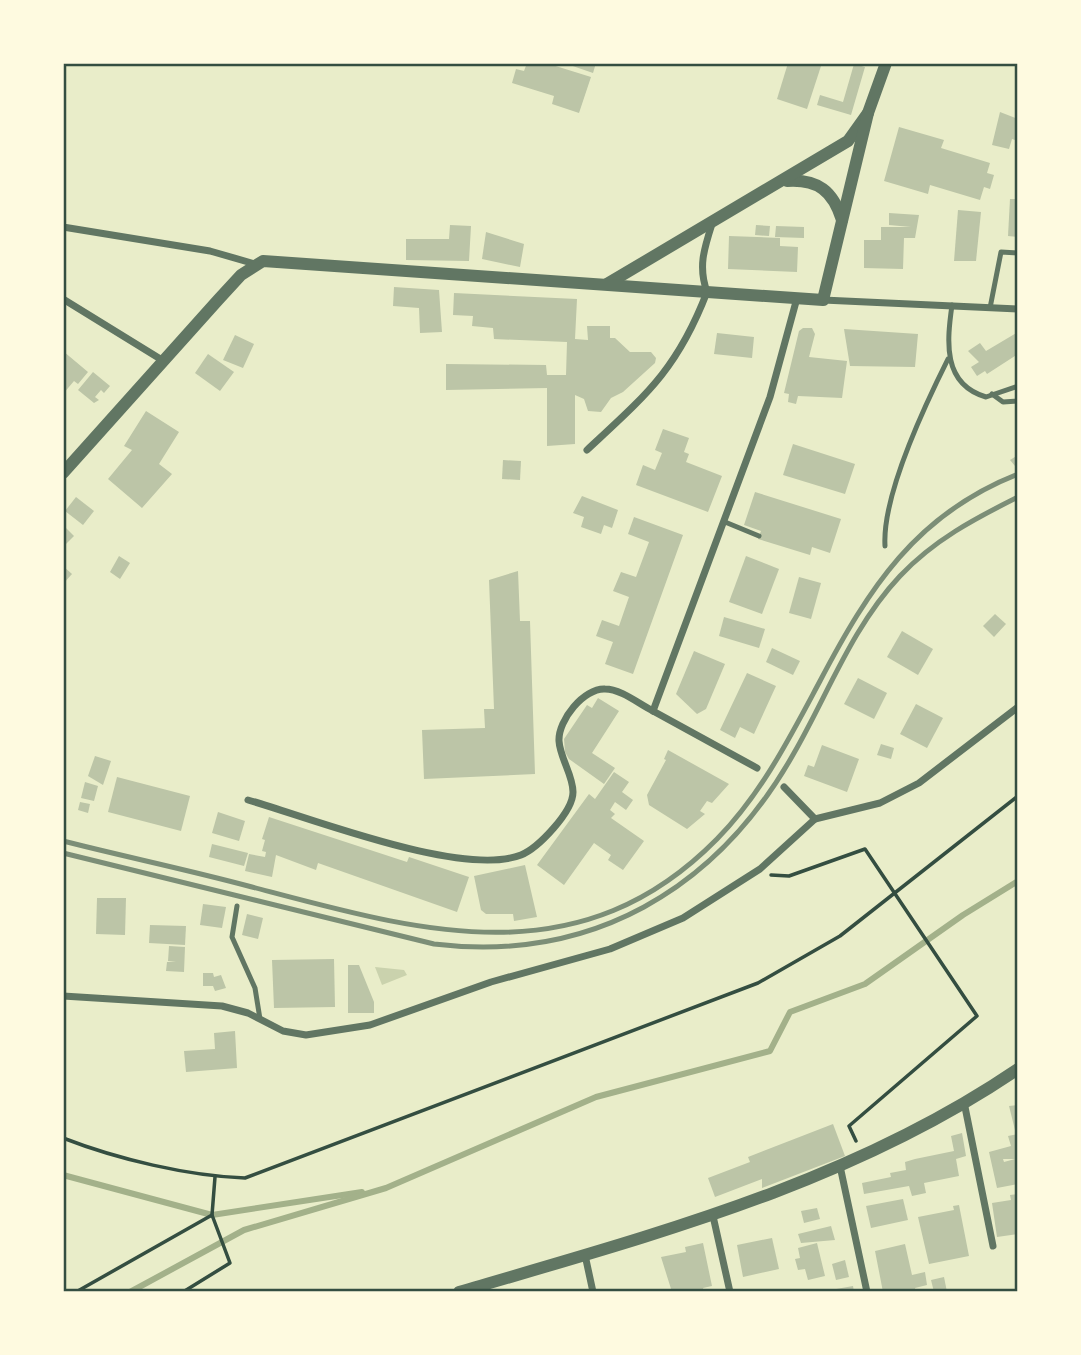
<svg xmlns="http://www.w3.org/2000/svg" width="1081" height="1355" font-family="Cabin,sans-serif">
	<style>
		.green { fill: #cad2ad }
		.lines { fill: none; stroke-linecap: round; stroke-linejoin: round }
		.stream { stroke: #a3b18a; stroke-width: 6 }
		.building { fill: #bcc5a7 }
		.path { stroke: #344e41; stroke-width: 3.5 }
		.service { stroke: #617663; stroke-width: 5 }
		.minor { stroke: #617663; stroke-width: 7 }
		.tertiary { stroke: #617663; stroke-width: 12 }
		.rail { stroke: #7c8e77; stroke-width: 5 }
		.neatline { fill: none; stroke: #344e41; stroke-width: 2.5 }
	</style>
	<rect width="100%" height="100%" fill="#e9edc9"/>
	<path class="green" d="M375 967 404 970 407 975 382 985Z"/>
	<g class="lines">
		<g class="stream">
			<path d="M63 1175 212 1215 362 1192"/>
			<path d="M130 1292 244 1230 386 1188 596 1097 770 1051 790 1012 865 984 963 915 1018 881"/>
		</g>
	</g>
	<g class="building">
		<path d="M527 63H546L591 77 579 113 552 104 554 96 512 83 516 69 524 71Z"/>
		<path d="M564 63H596L593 73Z"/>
		<path d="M788 63H822L807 109 777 99Z"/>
		<path d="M854 64 865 67 851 115 817 105 820 95 843 102Z"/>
		<path d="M1000 112 1018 119V141L1012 139 1009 149 992 145Z"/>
		<path d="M899 127 944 140 941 148 990 163 987 173 994 175 990 189 984 187 980 200 930 185 928 194 884 181Z"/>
		<path d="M1010 199H1018V237L1008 236Z"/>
		<path d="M958 210 981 212 976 261H954Z"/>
		<path d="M889 213 919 215 915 238H904L903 269 864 268V240H881V227H911L889 225Z"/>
		<path d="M450 225 471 226 469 261 406 260V239H449Z"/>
		<path d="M756 225 770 226 769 236 755 235Z"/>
		<path d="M776 226 804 227V238L775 237Z"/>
		<path d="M486 232 524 244 520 267 482 259Z"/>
		<path d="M729 236 780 238V246L798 247 797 272 728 269Z"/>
		<path d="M394 287 439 290 442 332 420 333 419 308 393 306Z"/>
		<path d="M454 293 577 299 575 339 588 340 587 326H610V338H615L630 352H651L656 358 655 363 623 392 611 398 601 412 588 411 584 399 575 395V444L547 446V388L446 390V364L546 365 547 375H566L567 342 494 339 493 328 472 326 473 316 453 315Z"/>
		<path d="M803 328H812L815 334 809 357 847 361 842 398 798 396 796 404 788 402 789 394 784 393 799 331Z"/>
		<path d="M844 329 918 334 915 367 850 366Z"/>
		<path d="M1018 332V354L987 374 985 371 977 376 971 367 979 362 968 351 980 343 986 351Z"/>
		<path d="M717 333 754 337 752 358 714 354Z"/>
		<path d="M235 335 254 344 243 368 223 360Z"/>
		<path d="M63 351 88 372 78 384 74 381 63 394Z"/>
		<path d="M208 354 234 372 220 391 195 373Z"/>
		<path d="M93 372 110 386 104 393 101 390 95 397 99 400 94 403 78 390Z"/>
		<path d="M146 411 179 432 159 464 172 474 142 508 108 479 132 450 124 446Z"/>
		<path d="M663 429 689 438 684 452 689 454 686 462 722 476 708 512 636 485 643 465 655 470 662 453 655 450Z"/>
		<path d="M793 444 855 464 845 494 783 475Z"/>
		<path d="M1018 455V465L1015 466 1010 460Z"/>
		<path d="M503 460 521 461 520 480 502 479Z"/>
		<path d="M755 492 841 519 830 553 812 547 810 555 758 539 761 531 744 525Z"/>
		<path d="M582 496 618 510 612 528 604 525 601 534 581 527 584 517 573 513Z"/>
		<path d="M76 497 94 511 83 525 65 511Z"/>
		<path d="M634 517 683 535 633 674 605 664 613 642 596 636 602 620 619 626 629 597 613 591 621 572 636 577 649 542 628 534Z"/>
		<path d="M63 525 74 536 66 544 63 541Z"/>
		<path d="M119 556 130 563 120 579 110 572Z"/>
		<path d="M746 556 779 569 762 614 729 602Z"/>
		<path d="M63 566 72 574 63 584Z"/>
		<path d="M518 571 520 621H530L535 774 424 779 422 730 485 728 484 709H494L489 580Z"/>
		<path d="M799 577 821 583 811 619 789 613Z"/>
		<path d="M995 614 1006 624 994 637 983 626Z"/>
		<path d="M724 617 765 629 759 648 719 636Z"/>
		<path d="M902 631 933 649 918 675 887 657Z"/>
		<path d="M772 648 800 661 793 675 766 662Z"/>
		<path d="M694 651 725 664 706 709 697 714 676 694Z"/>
		<path d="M747 673 776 686 754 734 740 727 735 738 720 730Z"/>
		<path d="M858 678 887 693 874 719 844 704Z"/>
		<path d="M598 698 619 711 592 753 615 768 604 784 569 759 565 752 564 739 587 705 592 708Z"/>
		<path d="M916 704 943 718 927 748 900 734Z"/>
		<path d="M881 744 894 748 891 759 877 755Z"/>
		<path d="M822 745 859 759 847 792 804 776 808 765 814 767Z"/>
		<path d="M668 750 729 784 712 803 707 801 700 811 705 814 687 829 649 805 647 795 666 760 664 759Z"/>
		<path d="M95 756 111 761 103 785 88 776Z"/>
		<path d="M614 772 629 782 622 792 633 800 626 810 615 802 610 810 615 814 611 818 644 841 623 870 608 860 611 855 594 843 564 885 537 865 589 794 595 799Z"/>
		<path d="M117 777 190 796 181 831 108 812Z"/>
		<path d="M85 782 98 786 94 801 81 798Z"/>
		<path d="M80 802 90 804 88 813 78 810Z"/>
		<path d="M218 812 245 821 239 841 212 833Z"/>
		<path d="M269 817 407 862 409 857 469 877 457 912 318 863 316 870 276 855 272 877 245 871 249 854 265 857 266 852 262 851 265 840 262 839Z"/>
		<path d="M212 844 248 853 244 866 209 857Z"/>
		<path d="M525 865 537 917 514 921 513 914H486L481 910 474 876Z"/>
		<path d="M97 898H126L125 935 96 934Z"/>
		<path d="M203 904 226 907 222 928 200 925Z"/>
		<path d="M247 914 263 918 258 939 242 935Z"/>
		<path d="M150 925 186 926 185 945 149 943Z"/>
		<path d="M169 946 185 947 184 972 166 971 167 962H176L168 961Z"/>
		<path d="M334 959 335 1007 274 1008 272 960Z"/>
		<path d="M348 965H359L374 1002V1013H348Z"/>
		<path d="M203 973H213L214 977 221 975 226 988 215 991 213 986H203Z"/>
		<path d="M235 1031 237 1068 186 1072 184 1051 215 1049 214 1033Z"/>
		<path d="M1018 1105V1130H1015L1009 1106Z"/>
		<path d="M833 1124 845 1156 762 1188V1179L715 1197 708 1178 750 1162 748 1157Z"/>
		<path d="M962 1133 966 1156 956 1159 959 1176 924 1183 926 1193 912 1196 909 1186 864 1194 862 1183 891 1177 890 1173 906 1170 905 1162 915 1159 954 1151 951 1136Z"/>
		<path d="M1018 1134V1159H1003L1004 1162 1015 1159 1018 1184 997 1188 989 1152 1011 1146 1008 1136Z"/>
		<path d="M1018 1194V1234L997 1237 992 1203 1011 1200 1010 1195Z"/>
		<path d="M903 1199 908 1220 871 1228 866 1206Z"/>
		<path d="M959 1205 969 1256 929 1264 918 1217 954 1210 953 1206Z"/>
		<path d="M817 1208 820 1219 804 1223 801 1211Z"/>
		<path d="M831 1226 835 1240 801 1243 798 1234Z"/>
		<path d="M772 1238 779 1269 743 1277 737 1245Z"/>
		<path d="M703 1243 712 1286 703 1288 704 1292H672L661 1257 686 1252 685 1247Z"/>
		<path d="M817 1243 825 1276 808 1280 805 1269 798 1270 795 1259 800 1258 798 1248Z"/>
		<path d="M905 1244 912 1275 925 1272 927 1285 915 1288 916 1292H883L875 1251Z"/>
		<path d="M845 1260 849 1277 836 1280 832 1264Z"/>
		<path d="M944 1277 947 1292H934L931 1280Z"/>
		<path d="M853 1286 854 1292H825V1291Z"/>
	</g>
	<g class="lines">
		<g class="path">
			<path d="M771 875 789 876 865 849 977 1016 849 1126 856 1141"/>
			<path d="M63 1138C117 1159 188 1176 245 1178L758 983 840 936 1018 796"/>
			<path d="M76 1292 212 1215 215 1177"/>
			<path d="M183 1292 230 1263 212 1215"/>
		</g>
		<g class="service">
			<path d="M952 305C947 341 942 384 986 397L1018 386"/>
			<path d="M990 308 1001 252 1018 253"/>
			<path d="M992 394 1003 402 1018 401"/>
			<path d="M725 522 759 536"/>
			<path d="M885 546C882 495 925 405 948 359"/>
			<path d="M237 906 232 937 255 988 260 1019"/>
		</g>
		<g class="minor">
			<path d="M63 227 210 251 255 264"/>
			<path d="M63 299 162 360"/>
			<path d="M823 300 1018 309"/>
			<path d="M587 450C646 395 677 370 707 292 698 267 704 249 712 224"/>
			<path d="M653 711 757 768"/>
			<path d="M784 787 815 819"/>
			<path d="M248 800C311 818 463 878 521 855 538 848 573 812 573 792 573 775 560 758 559 741 558 720 584 688 605 689 621 689 639 704 653 711L770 397 797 298"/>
			<path d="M63 996 222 1006 248 1013 283 1031 306 1035 370 1025 491 982 610 949 683 918 760 869 815 819 880 803 919 783 1018 707"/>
			<path d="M964 1102 993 1246"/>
			<path d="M840 1166 867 1292"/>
			<path d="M713 1216 730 1292"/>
			<path d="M585 1255 593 1292"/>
		</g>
		<g class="tertiary">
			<path d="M787 181C818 179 833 191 842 220"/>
			<path d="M607 284 848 141 868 113 886 63"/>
			<path d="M63 473 218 300 241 275 263 261 823 300 868 113"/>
			<path d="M459 1292C652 1235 849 1184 1018 1069"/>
		</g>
		<g class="rail">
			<path d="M63 841C126 857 189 870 252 887 419 931 578 980 717 839 762 793 790 737 820 681 869 588 916 514 1018 474"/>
			<path d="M63 853 434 944C591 963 717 890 794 753 828 694 852 627 900 576 934 540 974 519 1018 497"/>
		</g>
	</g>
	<rect width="1081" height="1355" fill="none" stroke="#fefae0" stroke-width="130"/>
	<rect x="65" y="65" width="951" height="1225" class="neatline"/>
</svg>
